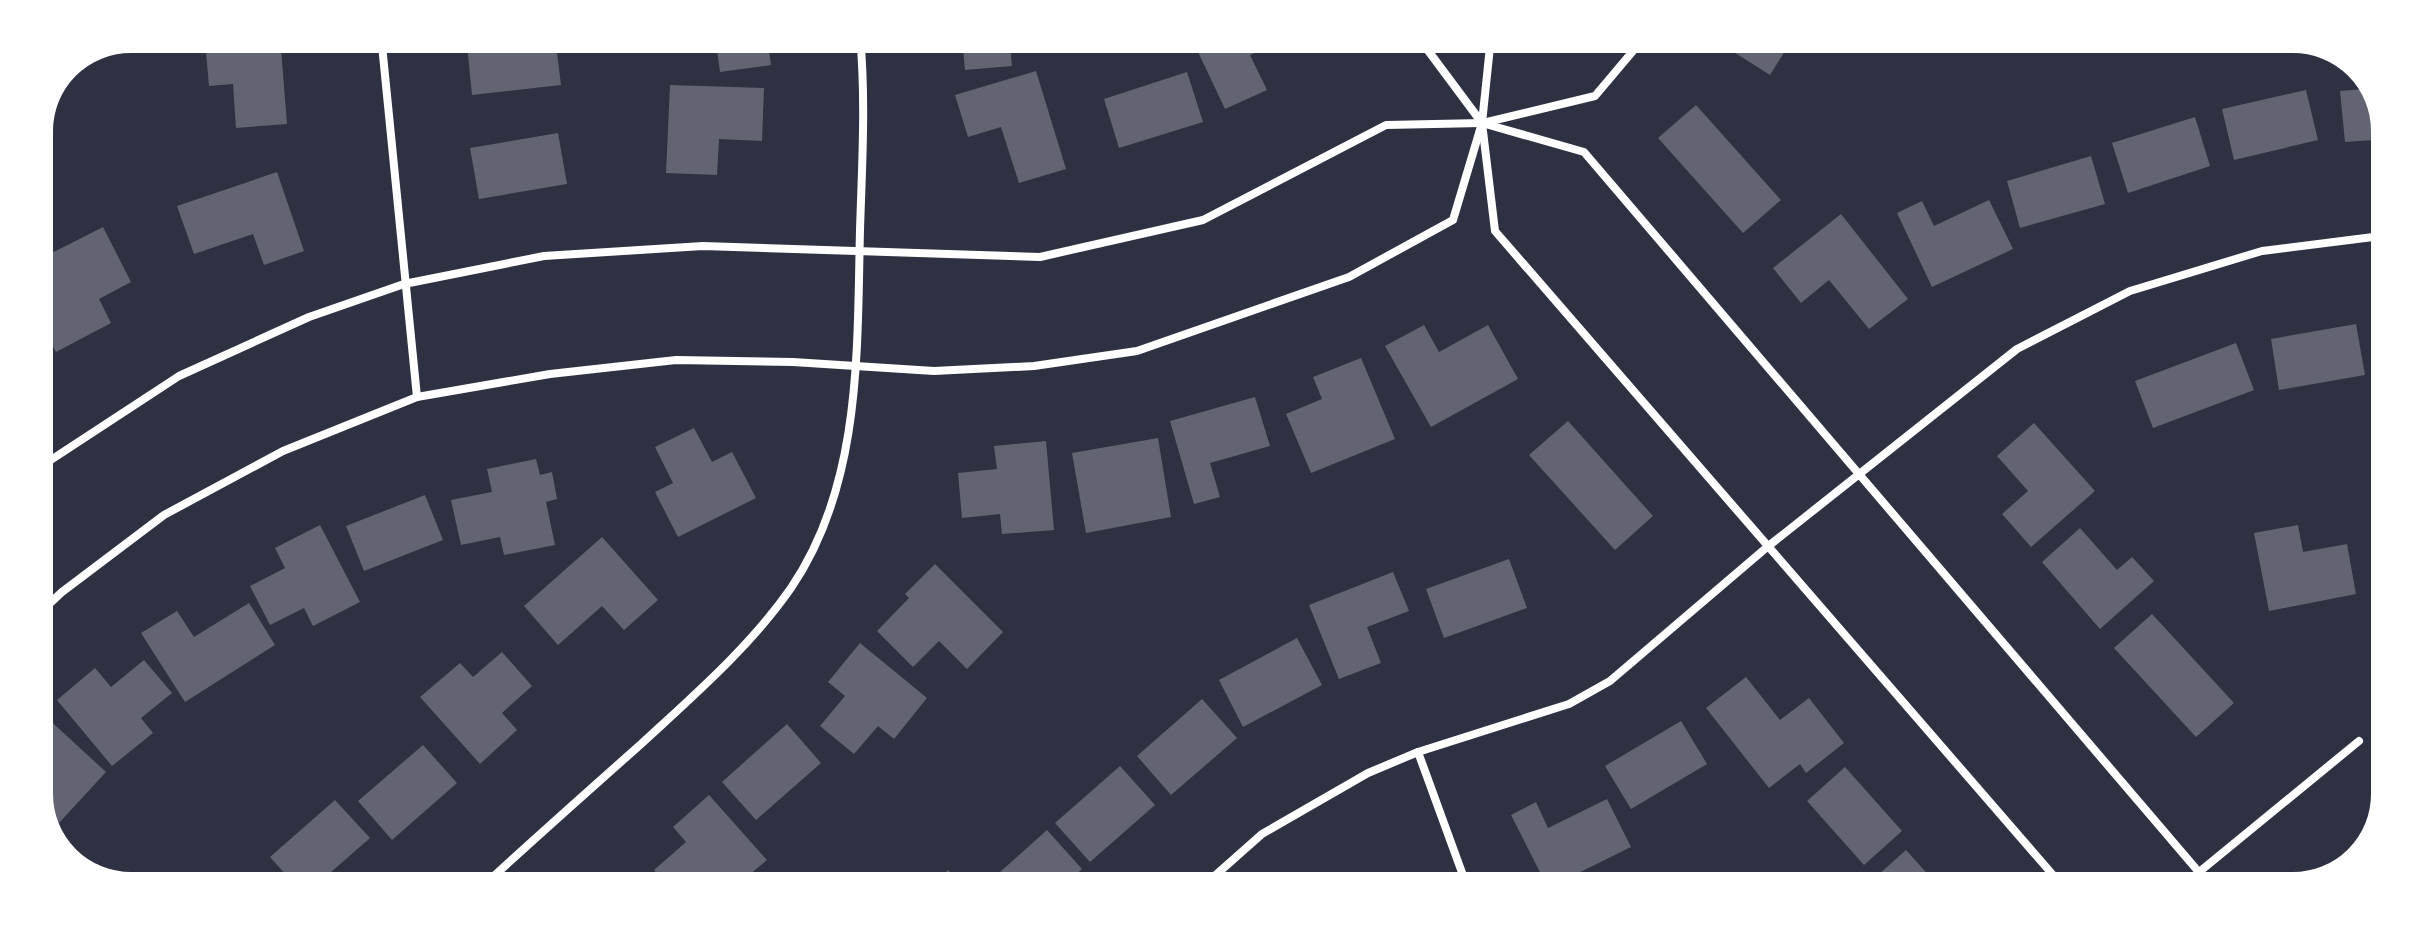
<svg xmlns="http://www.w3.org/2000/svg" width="2424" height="925" font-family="Barlow,sans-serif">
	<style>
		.building { fill: #626471 }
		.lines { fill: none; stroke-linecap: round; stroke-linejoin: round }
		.minor { stroke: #fff; stroke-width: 8 }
		.rim { fill: none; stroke: #fff; stroke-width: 10 }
	</style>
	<rect width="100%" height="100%" fill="#2d3142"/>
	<g class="building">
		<path d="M466 35H517V41L555 37 561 85 472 95Z"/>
		<path d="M715 35 767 36 771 65 720 72Z"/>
		<path d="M280 36 287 124 236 128 233 84 209 86 205 41Z"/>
		<path d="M962 36H1009L1012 66 965 70Z"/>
		<path d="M1191 37H1288L1250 55 1267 90 1225 109Z"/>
		<path d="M1736 38H1793L1770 75 1729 49Z"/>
		<path d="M1036 71 1066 169 1019 183 1001 127 968 137 955 95Z"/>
		<path d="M1187 72 1203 122 1119 148 1104 99Z"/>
		<path d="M670 85 764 88 762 141 719 139 717 175 666 173Z"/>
		<path d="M2376 88 2390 124V139L2345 142 2340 91Z"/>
		<path d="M2306 90 2318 140 2234 160 2222 109Z"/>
		<path d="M1696 105 1781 200 1743 233 1658 138Z"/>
		<path d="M2195 117 2210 166 2128 193 2112 143Z"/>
		<path d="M558 133 567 184 479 199 470 148Z"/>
		<path d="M2091 156 2105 204 2020 228 2007 181Z"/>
		<path d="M277 172 304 251 264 265 253 234 194 254 177 206Z"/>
		<path d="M1989 200 2013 249 1932 287 1897 213 1922 201 1934 226Z"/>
		<path d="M1841 214 1908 299 1869 329 1829 280 1801 303 1773 268Z"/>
		<path d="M103 227 131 282 99 299 111 323 56 352 34 310V262Z"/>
		<path d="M2356 324 2365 375 2279 390 2271 339Z"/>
		<path d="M1424 325 1439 352 1488 325 1518 379 1431 427 1385 346Z"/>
		<path d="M2236 343 2254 390 2153 428 2135 381Z"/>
		<path d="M1361 358 1395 439 1311 473 1286 414 1322 399 1313 377Z"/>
		<path d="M1255 397 1270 446 1210 463 1220 497 1194 504 1170 421Z"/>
		<path d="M1568 421 1653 516 1615 550 1529 455Z"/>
		<path d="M2034 423 2095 491 2031 547 2002 514 2028 491 1997 456Z"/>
		<path d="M694 428 712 462 732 452 756 498 678 537 655 492 673 483 655 447Z"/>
		<path d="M1158 438 1171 517 1086 533 1072 453Z"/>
		<path d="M1046 441 1054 530 1002 534 1000 514 962 518 958 473 997 469 994 446Z"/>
		<path d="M536 459 540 475 552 472 557 499 546 502 555 545 504 555 500 537 461 545 451 500 492 492 487 469Z"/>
		<path d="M425 495 443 540 364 571 346 526Z"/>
		<path d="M320 525 360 602 313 626 304 608 270 625 250 586 285 568 275 548Z"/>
		<path d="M2298 525 2303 552 2347 544 2356 594 2269 611 2254 533Z"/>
		<path d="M2080 528 2117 570 2132 557 2154 581 2100 629 2042 562Z"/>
		<path d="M602 537 658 600 624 630 602 606 558 645 524 606Z"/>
		<path d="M1509 559 1527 608 1444 638 1426 589Z"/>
		<path d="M935 564 1003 632 967 669 939 641 913 667 877 631 909 598 905 594Z"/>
		<path d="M1393 572 1409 611 1367 627 1381 663 1339 679 1309 605Z"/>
		<path d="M249 603 275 645 185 702 141 633 177 611 194 637Z"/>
		<path d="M2152 614 2234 703 2196 737 2114 648Z"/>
		<path d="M1297 638 1322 685 1243 727 1219 680Z"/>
		<path d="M860 643 927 698 894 739 878 726 854 754 820 726 845 696 828 682Z"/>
		<path d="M502 652 532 686 502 713 517 730 480 764 420 697 460 663 473 677Z"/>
		<path d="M144 660 172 693 141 718 153 733 112 766 57 700 95 668 111 687Z"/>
		<path d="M1746 677 1780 720 1809 698 1844 743 1806 773 1800 764 1769 788 1706 708Z"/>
		<path d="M1202 699 1237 738 1171 795 1137 756Z"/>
		<path d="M44 715 106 772 47 836 34 801V779L41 772 34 765V726Z"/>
		<path d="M1681 721 1707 764 1631 809 1605 766Z"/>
		<path d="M787 724 821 763 756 820 722 782Z"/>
		<path d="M423 745 457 783 392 840 358 801Z"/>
		<path d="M1120 766 1155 805 1090 862 1055 823Z"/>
		<path d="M1845 767 1902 831 1864 865 1807 801Z"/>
		<path d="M709 795 767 860 735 887H722L713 877 702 887H669L654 870 686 842 673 827Z"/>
		<path d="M1607 799 1631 847 1548 888 1511 815 1536 802 1548 828Z"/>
		<path d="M335 800 370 838 315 886H296L270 857Z"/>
		<path d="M1047 830 1082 869 1061 888H982Z"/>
		<path d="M1906 850 1942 890H1873L1868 884Z"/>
		<path d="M948 870 963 888H928Z"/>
		<path d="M629 874 641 887H614Z"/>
	</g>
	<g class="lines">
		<g class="minor">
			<path d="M381 35 417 397"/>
			<path d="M1418 37 1482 123 1495 231 2066 890"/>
			<path d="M1482 123 1584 152 2215 891"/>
			<path d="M1483 123 1595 96 1644 38"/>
			<path d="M34 471 179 376 309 317 404 284 544 256 703 246 1040 257 1203 220 1386 125 1482 123 1491 37"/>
			<path d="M34 618 62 592 164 515 283 451 417 397 550 374 676 360 793 362 934 371 1034 366 1137 351 1349 277 1453 220 1482 123"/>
			<path d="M1418 752 1468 889"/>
			<path d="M482 887C534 839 587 792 640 745 693 696 750 647 791 588 862 484 857 350 860 230 862 165 866 100 860 36"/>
			<path d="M1201 888 1262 834 1368 773 1418 752 1569 704 1610 681 1766 548 2017 349 2130 291 2262 251 2389 235"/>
			<path d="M2176 891 2359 741"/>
		</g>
	</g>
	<path d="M0 0H2424V925H0ZM131 48H2293A83 83 0 0 1 2376 131V794A83 83 0 0 1 2293 877H131A83 83 0 0 1 48 794V131A83 83 0 0 1 131 48Z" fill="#fff" fill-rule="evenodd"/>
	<path class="rim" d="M131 48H2293A83 83 0 0 1 2376 131V794A83 83 0 0 1 2293 877H131A83 83 0 0 1 48 794V131A83 83 0 0 1 131 48Z"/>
</svg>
